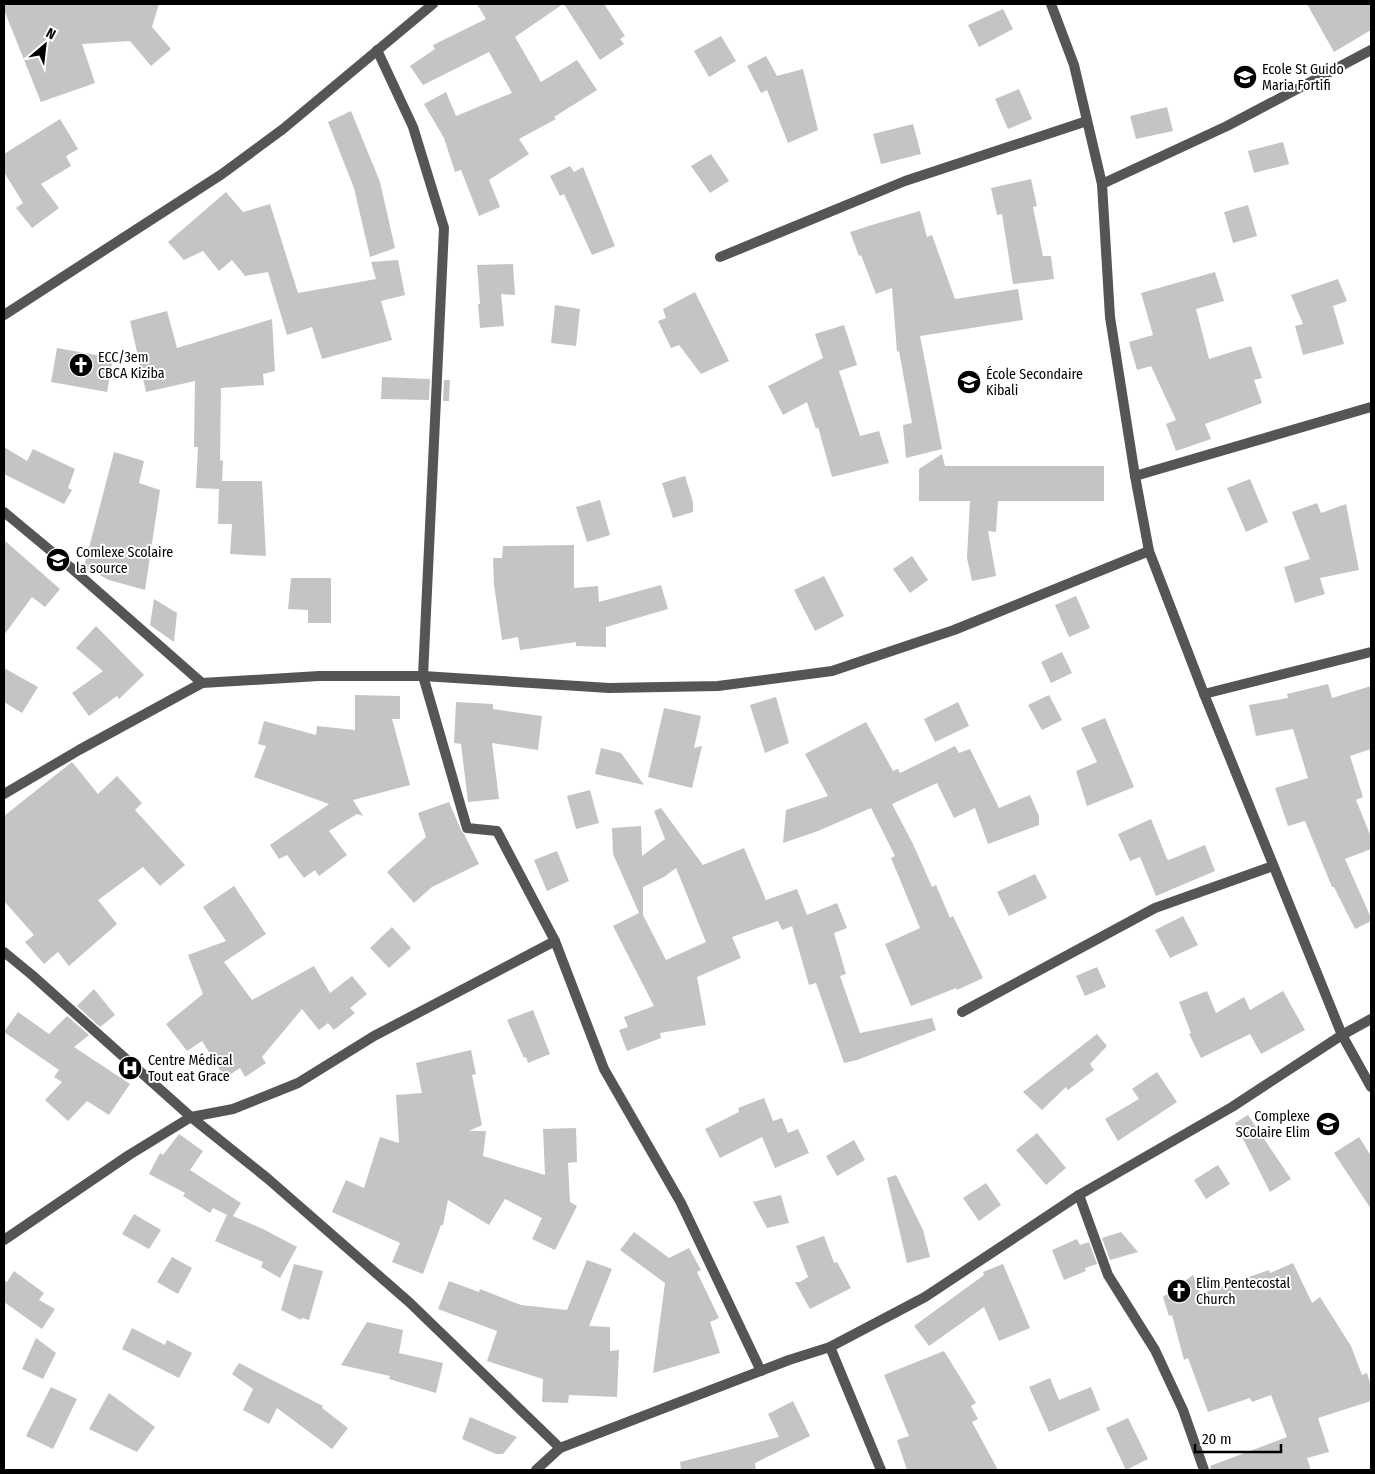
<svg xmlns="http://www.w3.org/2000/svg" width="1375" height="1474" font-family="'Fira Sans Condensed',sans-serif">
	<style>
		.building { fill: #c4c4c4; fill-rule: evenodd }
		.lines { fill: none; stroke-linecap: round; stroke-linejoin: round }
		.minor { stroke: #555; stroke-width: 10 }
		.labels { text-anchor: middle; stroke-width: 4; stroke-linejoin: round; paint-order: stroke }
		.poi-label { font-size: 14px; fill: #000; stroke: #fff; text-anchor: start }
	</style>
	<rect width="100%" height="100%" fill="#fff"/>
	<g class="building">
		<path d="M4 4H159L152 27 171 49 151 66 130 41 82 44 95 83 41 102 4 10Z"/>
		<path d="M477 4H563L515 37 541 82 577 60 597 90 554 117 556 119 519 139 529 154 489 180 500 207 479 216 461 170 455 172 444 138 424 104 446 92 456 116 512 93 489 52 423 85 410 66 435 49 433 45 486 19Z"/>
		<path d="M564 4H604L625 36 620 39 624 44 600 60Z"/>
		<path d="M1307 4H1371V30L1334 52Z"/>
		<path d="M1003 9 1013 29 979 47 968 25Z"/>
		<path d="M721 36 736 61 709 77 694 51Z"/>
		<path d="M766 56 777 76 803 69 818 130 788 143 767 90 761 93 747 66Z"/>
		<path d="M1019 89 1032 119 1008 129 995 99Z"/>
		<path d="M1167 107 1173 131 1136 139 1130 116Z"/>
		<path d="M351 111 380 182 395 248 370 257 354 188 328 122Z"/>
		<path d="M60 119 78 149 66 156 71 166 41 184 59 208 32 228 16 208 23 203 4 172V154Z"/>
		<path d="M913 124 921 154 881 164 873 134Z"/>
		<path d="M1283 142 1289 164 1254 173 1248 151Z"/>
		<path d="M711 154 729 181 710 193 691 166Z"/>
		<path d="M570 166 574 172 583 167 615 246 592 255 564 194 560 196 550 176Z"/>
		<path d="M1031 179 1037 206 1033 207 1043 256H1051L1054 279 1013 284 1002 214 997 215 991 188Z"/>
		<path d="M226 192 243 212 270 204 298 293 376 279 371 262 398 260 405 295 381 301 392 340 322 359 312 327 287 335 268 272 245 276 232 260 219 271 203 251 184 260 168 242Z"/>
		<path d="M1248 205 1257 236 1233 243 1224 212Z"/>
		<path d="M920 211 927 237 932 235 955 299 1018 289 1023 320 920 336 942 449 906 458 903 425 912 423 899 351 897 352 892 288 876 294 861 255 859 256 850 232 875 224Z"/>
		<path d="M513 264 515 295 501 294 504 326 480 328 478 304H480L477 265Z"/>
		<path d="M1215 272 1224 301 1196 309 1209 359 1251 346 1262 378 1254 380 1262 403 1205 424 1211 439 1176 451 1166 424 1176 420 1151 366 1137 370 1129 342 1153 335 1141 293Z"/>
		<path d="M1338 279 1347 301 1333 306 1344 344 1303 355 1295 326 1303 324 1291 295Z"/>
		<path d="M695 292 729 361 701 374 679 345 671 348 658 321 666 318 663 309Z"/>
		<path d="M555 305 580 309 576 346 551 343Z"/>
		<path d="M167 311 177 348 272 319 275 371 263 374 264 385 221 388 220 460 223 461 222 481H262L266 556 230 554 232 524H218L219 489 196 488 198 447H194L195 381 146 392 130 321Z"/>
		<path d="M844 325 857 365 839 371 860 436 879 431 889 463 832 477 818 427 816 429 807 402 783 415 768 386 823 358 815 334Z"/>
		<path d="M57 348 113 358 107 392 51 382Z"/>
		<path d="M382 377 430 379 429 400 381 399Z"/>
		<path d="M444 380H450L449 401H443Z"/>
		<path d="M4 447 27 461 33 449 75 469 68 488 72 490 64 504 4 474Z"/>
		<path d="M114 452 144 461 139 483 160 490 145 590 109 580 84 567Z"/>
		<path d="M942 454 945 466H1104V501H998L996 532 988 531 996 576 972 581 967 558 970 501H919V469Z"/>
		<path d="M685 476 693 502V512L673 518 662 483Z"/>
		<path d="M1250 479 1268 522 1246 532 1227 488Z"/>
		<path d="M600 500 610 535 587 542 576 507Z"/>
		<path d="M1317 503 1321 513 1346 504 1359 570 1320 578 1325 594 1295 603 1284 567 1310 559 1292 512Z"/>
		<path d="M4 540 60 589 45 607 32 597 4 635Z"/>
		<path d="M574 545V588L598 586 599 602 661 585 668 609 606 627V647L576 646V642L520 650 518 637 502 640 494 585 493 558H502L503 546Z"/>
		<path d="M912 556 928 580 910 593 893 569Z"/>
		<path d="M824 576 844 616 815 631 794 590Z"/>
		<path d="M291 578H331V623H308V610L288 609Z"/>
		<path d="M1076 596 1090 628 1069 637 1055 605Z"/>
		<path d="M154 599 177 613 174 642 150 625Z"/>
		<path d="M96 626 144 675 119 699 117 696 89 716 72 693 103 671 76 648Z"/>
		<path d="M1062 652 1072 673 1051 683 1041 662Z"/>
		<path d="M4 668 38 687 22 713 4 702Z"/>
		<path d="M1328 684 1332 698 1371 686V749L1350 756 1363 797 1356 800 1371 837V849L1345 859 1371 918V921L1355 929 1334 887H1332L1305 821 1288 826 1275 788 1308 778 1293 729 1256 736 1249 705 1288 698 1287 694Z"/>
		<path d="M355 695 400 696V719H392L410 785 353 800 363 816 357 814 329 831 347 855 319 876 315 870 304 878 287 855 279 859 270 845 329 804 254 777 266 746 258 744 264 721 316 735 317 726 355 730Z"/>
		<path d="M1049 695 1062 720 1042 730 1028 705Z"/>
		<path d="M776 697 789 743 765 753 750 705Z"/>
		<path d="M456 702 493 704V709L542 716 538 750 492 743 499 799 468 802 461 744 454 743Z"/>
		<path d="M958 702 969 726 935 742 924 719Z"/>
		<path d="M664 708 701 716 694 748 702 746 692 788 648 777Z"/>
		<path d="M1105 718 1134 787 1087 806 1076 771 1097 762 1081 728Z"/>
		<path d="M866 722 893 771 898 769 900 773 955 746 959 753 970 749 999 808 1030 795 1039 816V825L988 844 975 808 954 818 937 783 892 804 913 844 932 887 936 885 950 918 953 916 983 978 957 990 956 988 911 1006 885 944 920 928 891 858 895 856 871 808 818 831 783 843 786 810 828 796 805 754Z"/>
		<path d="M601 748 621 753 644 785 595 774Z"/>
		<path d="M72 762 98 794 117 776 142 803 135 810 185 865 160 886 143 867 98 900 117 924 69 966 58 952 44 964 25 942 34 935 4 901V816Z"/>
		<path d="M590 790 599 823 576 829 567 796Z"/>
		<path d="M449 802 461 830 464 834 479 864 432 887 414 903 387 872 426 837 418 813Z"/>
		<path d="M661 808 703 865 744 848 766 900 797 889 807 915 837 903 847 928 834 933 846 974 840 976 860 1033 932 1018 936 1030 857 1060 844 1063 816 983 809 985 792 926 782 930 778 921 732 937 741 958 697 977 706 1025 660 1033 661 1038 627 1051 619 1030 628 1027 624 1017 654 1006 613 926 639 913 613 854 612 828 641 826 642 856 665 839 654 811ZM676 868 706 942 666 960 643 915V887L664 877Z"/>
		<path d="M1151 819 1167 859 1169 860 1205 845 1215 871 1156 896 1140 857 1130 861 1118 834Z"/>
		<path d="M557 851 569 881 547 891 534 860Z"/>
		<path d="M1035 874 1047 898 1009 916 997 892Z"/>
		<path d="M234 886 266 934 224 962 252 1000 314 966 330 993 352 976 367 994 350 1008 355 1013 334 1030 328 1023 319 1030 302 1009 262 1057 266 1063 245 1077 240 1068 225 1078 202 1041 187 1051 166 1024 203 994 188 955 226 941 203 907Z"/>
		<path d="M1183 916 1198 945 1170 958 1155 930Z"/>
		<path d="M392 927 411 948 389 968 370 948Z"/>
		<path d="M1097 967 1106 987 1085 996 1076 976Z"/>
		<path d="M94 989 115 1015 100 1027 77 1006Z"/>
		<path d="M1207 991 1216 1013 1244 997 1250 1010 1283 991 1305 1030 1261 1054 1250 1034 1201 1058 1189 1034 1191 1033 1179 1002Z"/>
		<path d="M533 1010 550 1054 528 1063 526 1057 524 1058 507 1020Z"/>
		<path d="M18 1012 49 1034 67 1016 89 1035 74 1047 130 1084 109 1115 87 1101 68 1121 45 1100 62 1082 54 1077 59 1070 4 1032Z"/>
		<path d="M1097 1034 1107 1046 1090 1064 1094 1070 1068 1090 1066 1087 1042 1110 1023 1092Z"/>
		<path d="M471 1050 476 1074 472 1075 482 1125 469 1131H486L483 1156 545 1175 543 1129 576 1128 577 1162 568 1163 570 1202 577 1206 555 1250 532 1239 542 1218 505 1199 489 1225 448 1200 443 1225H441L423 1274 392 1262 400 1243 332 1212 346 1180 364 1188 380 1137 399 1143 396 1095 422 1093 416 1063Z"/>
		<path d="M1157 1072 1177 1102 1118 1141 1105 1119 1139 1099 1132 1089Z"/>
		<path d="M764 1098 773 1121 782 1118 788 1133 798 1129 809 1153 775 1168 762 1137 720 1158 705 1129 739 1112 738 1108Z"/>
		<path d="M1248 1115 1291 1179 1270 1192 1235 1123Z"/>
		<path d="M1037 1133 1066 1168 1046 1185 1016 1150Z"/>
		<path d="M179 1134 203 1151 190 1170 241 1203 233 1216 263 1229 297 1247 280 1278 261 1267 263 1262 215 1241 227 1215 213 1208 210 1213 183 1196 185 1193 149 1174 160 1153 163 1155Z"/>
		<path d="M1359 1137 1371 1156V1209L1334 1153Z"/>
		<path d="M854 1140 865 1160 837 1176 826 1156Z"/>
		<path d="M1218 1165 1230 1184 1206 1199 1194 1180Z"/>
		<path d="M896 1175 923 1230 930 1257 907 1263 887 1178Z"/>
		<path d="M986 1183 1001 1205 979 1221 963 1198Z"/>
		<path d="M781 1195 789 1223 767 1228 753 1202Z"/>
		<path d="M134 1214 161 1230 149 1249 122 1234Z"/>
		<path d="M634 1232 669 1258 689 1248 701 1270 697 1272 719 1318 710 1322 720 1353 653 1373 665 1283 620 1250Z"/>
		<path d="M1121 1232 1138 1252 1110 1260 1102 1238Z"/>
		<path d="M824 1236 834 1263 837 1262 851 1288 810 1309 795 1282H800L808 1277 796 1246Z"/>
		<path d="M1077 1239 1080 1245 1089 1242 1097 1264 1085 1268 1086 1271 1064 1280 1052 1250Z"/>
		<path d="M172 1257 192 1268 178 1294 157 1282Z"/>
		<path d="M587 1260 612 1269 589 1326 610 1327V1351L619 1350 617 1397 569 1395 568 1403 542 1402 543 1379 487 1361 497 1331 438 1309 449 1281 479 1292 480 1289 521 1305 567 1310Z"/>
		<path d="M1293 1263 1312 1303 1320 1297 1351 1346 1362 1375 1367 1373 1371 1386V1401L1318 1418 1329 1452 1307 1458 1311 1470H1211L1210 1466 1287 1437 1271 1395 1252 1402 1250 1398 1208 1412 1188 1358 1184 1360 1172 1315 1169 1316 1163 1297 1193 1275 1200 1294 1269 1270 1270 1273Z"/>
		<path d="M294 1264 323 1271 309 1320 302 1318 301 1320 281 1310Z"/>
		<path d="M1003 1264 1030 1328 999 1341 984 1307 929 1346 914 1326 984 1275 983 1272Z"/>
		<path d="M14 1271 44 1293 39 1300 55 1309 42 1329 4 1302V1280L7 1282Z"/>
		<path d="M367 1322 403 1330 399 1353 443 1363 436 1393 389 1379 390 1376 341 1365Z"/>
		<path d="M132 1328 165 1345 167 1340 192 1353 179 1378 122 1349Z"/>
		<path d="M36 1338 56 1353 43 1379 22 1369Z"/>
		<path d="M944 1351 976 1403 971 1406 978 1419 972 1422 998 1470H907L897 1440 909 1436 884 1375Z"/>
		<path d="M239 1363 323 1406 322 1408 348 1428 332 1449 277 1408 269 1424 243 1410 253 1389 232 1374Z"/>
		<path d="M1050 1378 1059 1400 1091 1387 1100 1410 1049 1432 1029 1387Z"/>
		<path d="M51 1387 77 1399 53 1449 26 1436Z"/>
		<path d="M109 1393 155 1427 137 1452 89 1429Z"/>
		<path d="M793 1401 810 1436 755 1463 756 1470H681L680 1462 779 1437 768 1414Z"/>
		<path d="M470 1417 517 1437 503 1454H496L462 1439Z"/>
		<path d="M1128 1418 1148 1459 1126 1470 1106 1428Z"/>
	</g>
	<g class="lines">
		<g class="minor">
			<path d="M1051 4 1074 65 1102 184 1110 317 1135 476 1149 551 1204 694 1342 1035 1371 1087"/>
			<path d="M377 50 413 127 444 228 423 676 467 828 497 831 555 941 604 1069 681 1203 761 1371"/>
			<path d="M1102 184 1227 126 1371 50"/>
			<path d="M720 257 905 181 1087 121"/>
			<path d="M4 315 222 174 283 129 433 4"/>
			<path d="M1135 476 1371 407"/>
			<path d="M4 512 69 566 202 683 319 676H423L609 688 718 686 832 671 954 630 1149 551"/>
			<path d="M1204 694 1371 652"/>
			<path d="M4 794 79 750 202 683"/>
			<path d="M4 952 32 975 191 1117 267 1178 409 1302 560 1448"/>
			<path d="M962 1012 1155 908 1273 866"/>
			<path d="M1079 1195 1108 1275 1155 1350 1183 1410 1204 1470"/>
			<path d="M4 1240 129 1155 191 1117 233 1109 298 1083 374 1036 555 941"/>
			<path d="M830 1347 881 1470"/>
			<path d="M536 1470 560 1448 789 1360 830 1347 925 1297 1079 1195 1232 1107 1342 1035 1371 1019"/>
		</g>
	</g>
	<defs>
		<g id="school-disc" transform="scale(1.25)"><circle r="9.5" fill="#000" stroke="#fff"/><path d="M0-5L7-2L0 1L-7-2ZM-4 1L0 2.5L4 1V4Q0 6-4 4Z" fill="#fff"/></g>
		<g id="church-disc" transform="scale(1.25)"><circle r="9.5" fill="#000" stroke="#fff"/><path d="M-1.2-6h2.4v3.5h3.3v2.4h-3.3V6h-2.4V-.1h-3.3v-2.4h3.3Z" fill="#fff"/></g>
		<g id="hospital-disc" transform="scale(1.25)"><circle r="9.5" fill="#000" stroke="#fff"/><path d="M-5-5h3v3.5h4V-5h3V5h-3V1.5h-4V5h-3Z" fill="#fff"/></g>
	</defs>
	<g fill-rule="evenodd">
		<use href="#school-disc" x="1245" y="77"/>
		<use href="#church-disc" x="81" y="365"/>
		<use href="#school-disc" x="969" y="382"/>
		<use href="#school-disc" x="58" y="560"/>
		<use href="#hospital-disc" x="130" y="1068"/>
		<use href="#school-disc" x="1328" y="1124"/>
		<use href="#church-disc" x="1179" y="1291"/>
	</g>
	<g class="labels">
		<g class="poi-label">
			<text x="1262" y="74">Ecole St Guido<tspan x="1262" dy="16">Maria Fortifi</tspan></text>
			<text x="98" y="362">ECC/3em<tspan x="98" dy="16">CBCA Kiziba</tspan></text>
			<text x="986" y="379">École Secondaire<tspan x="986" dy="16">Kibali</tspan></text>
			<text x="76" y="557">Comlexe Scolaire<tspan x="76" dy="16">la source</tspan></text>
			<text x="148" y="1065">Centre Médical<tspan x="148" dy="16">Tout eat Grace</tspan></text>
			<text x="1310" y="1121" text-anchor="end">Complexe<tspan x="1310" dy="16">SColaire Elim</tspan></text>
			<text x="1196" y="1288">Elim Pentecostal<tspan x="1196" dy="16">Church</tspan></text>
		</g>
	</g>
	<rect width="1375" height="1474" fill="none" stroke="#000000" stroke-width="10"/>
	<g transform="translate(45 45) rotate(28)" stroke="#ffffff" stroke-width="4" paint-order="stroke">
	<path d="M0-4L9 19L0 12L-9 19Z" fill="#000000"/>
	<text y="-8" font-size="14" font-weight="bold" text-anchor="middle" fill="#000000">N</text>
	</g>
	<path d="M1195 1444v8h86v-8" fill="none" stroke="#000000" stroke-width="2.5"/>
	<text x="1202" y="1444" font-size="15" fill="#000000" stroke="#ffffff" stroke-width="4" paint-order="stroke">20 m</text>
</svg>
